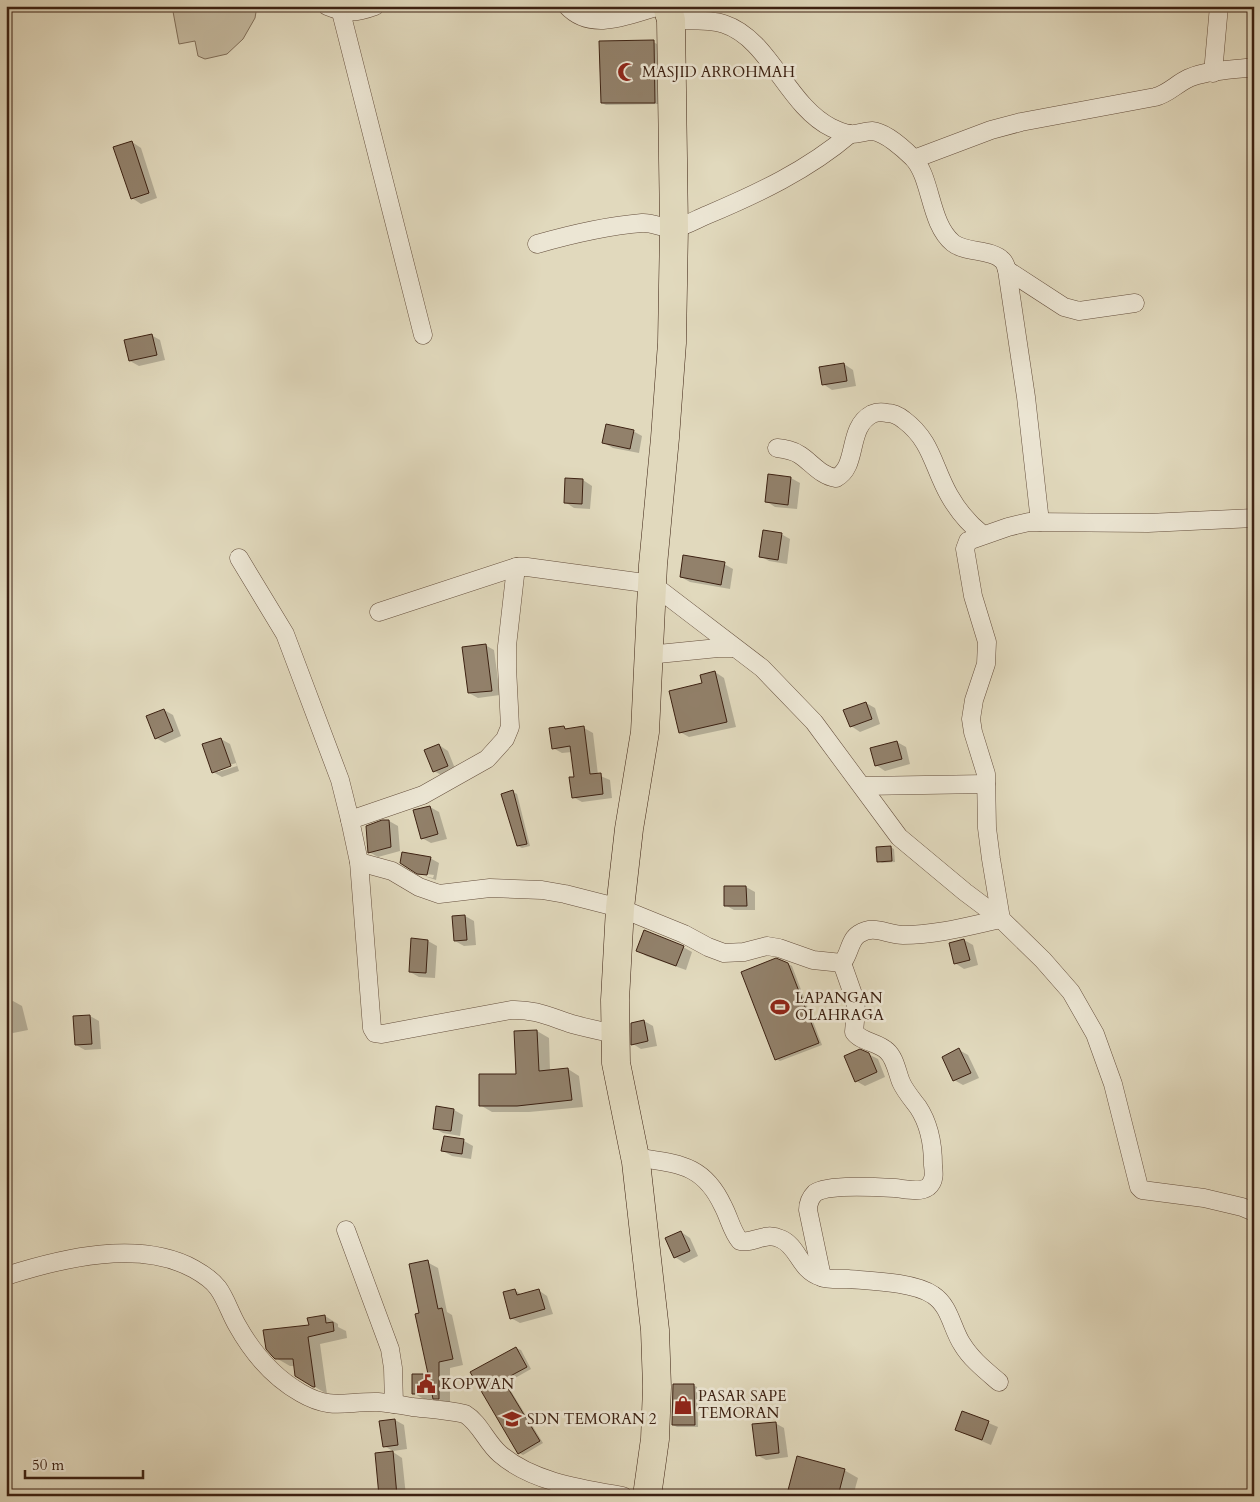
<svg xmlns="http://www.w3.org/2000/svg" width="1260" height="1502" font-family="Cardo,serif">
	<style>
		.green { fill: #c5baa0; stroke: #806e59 }
		.shadow { fill: #0003; fill-rule: evenodd }
		.building { fill: #92816b; stroke: #3c2112 }
		.lines { fill: none; stroke-linecap: round; stroke-linejoin: round }
		.minor-casing { stroke: #654f3d; stroke-width: 19 }
		.primary-casing { stroke: #3c2112; stroke-width: 29 }
		.minor { stroke: #ece6d4; stroke-width: 18 }
		.primary { stroke: #e1d9bd; stroke-width: 28 }
		.labels { text-anchor: middle; stroke-width: 5; stroke-linejoin: round; paint-order: stroke }
		.poi-label { font-size: 15px; fill: #3c2112; stroke: #ece6d4; text-anchor: start }
	</style>
	<rect width="100%" height="100%" fill="#e1d9bd"/>
	<filter id="stains"><feTurbulence type="fractalNoise" baseFrequency=".004" numOctaves="4"/><feColorMatrix values="0 0 0 0 .2 0 0 0 0 .09 0 0 0 0 .02 0 0 0 .5 -.17"/></filter>
	<radialGradient id="worn" r=".72"><stop offset=".6" stop-color="#630" stop-opacity="0"/><stop offset="1" stop-color="#630" stop-opacity=".3"/></radialGradient>
	<path class="green" d="M172 6H257L255 18 243 39 227 54 205 59 198 56 195 41 179 44Z"/>
	<g class="shadow">
		<path d="M653 42 657 44 658 104 606 105 602 103Z"/>
		<path d="M132 142 141 148 157 198 141 204 132 198Z"/>
		<path d="M151 335 160 340 165 360 139 366 130 361Z"/>
		<path d="M844 364 853 370 856 386 832 390 823 384Z"/>
		<path d="M633 431 642 436 639 453 613 448 604 443Z"/>
		<path d="M791 478 800 483 797 509 775 507 766 501Z"/>
		<path d="M583 480 592 486 590 509 574 508 565 502Z"/>
		<path d="M781 534 790 539 787 564 769 561 760 556Z"/>
		<path d="M724 564 733 569 730 589 690 582 681 577Z"/>
		<path d="M485 645 494 650 500 695 478 698 469 693Z"/>
		<path d="M715 672 724 678 736 727 689 737 680 732 703 684Z"/>
		<path d="M866 703 875 708 880 724 860 732 851 726Z"/>
		<path d="M164 710 173 715 181 736 165 743 156 738Z"/>
		<path d="M564 727 568 730 584 728 593 733 598 775 610 780 612 798 582 802 573 797 575 778 572 752 562 753 553 748Z"/>
		<path d="M221 739 230 744 239 771 222 777 213 772ZM236 763 237 766 218 772V769Z"/>
		<path d="M897 742 906 747 910 764 885 771 876 765Z"/>
		<path d="M439 745 448 751 456 771 443 776 434 771Z"/>
		<path d="M513 792 517 794 530 846 522 848 518 846Z"/>
		<path d="M430 807 439 812 447 839 431 843 422 838Z"/>
		<path d="M389 821 398 826 400 851 378 857 369 852Z"/>
		<path d="M890 847 894 849 895 862 882 863 878 861Z"/>
		<path d="M430 858 439 863 436 880 424 876 433 878 434 875 418 873Z"/>
		<path d="M746 887 755 892V910H734L725 905Z"/>
		<path d="M465 916 474 921 476 945 464 946 455 941Z"/>
		<path d="M412 940 428 941 437 946 435 978 419 977 410 972Z"/>
		<path d="M964 940 973 945 978 965 964 969 955 963Z"/>
		<path d="M683 947 692 952 686 970 646 956 638 950Z"/>
		<path d="M788 964 792 966 822 1045 780 1061 776 1059Z"/>
		<path d="M13 1001 22 1006 28 1030 13 1033 6 1029V1003Z"/>
		<path d="M90 1016 99 1021 101 1049 85 1050 76 1045Z"/>
		<path d="M644 1021 653 1026 657 1046 641 1049 633 1044Z"/>
		<path d="M537 1031 549 1038 550 1071 568 1069 579 1076 583 1107 529 1112H492L480 1105 518 1075Z"/>
		<path d="M959 1050 968 1055 979 1078 963 1085 954 1080Z"/>
		<path d="M868 1054 878 1059 885 1077 865 1086 856 1081Z"/>
		<path d="M454 1110 463 1115 460 1136 443 1133 434 1128Z"/>
		<path d="M445 1137 464 1141 473 1146 471 1159 452 1156 443 1151Z"/>
		<path d="M681 1232 690 1238 698 1256 684 1263 675 1257Z"/>
		<path d="M427 1262 438 1268 447 1312 452 1315 463 1365 450 1368V1404L437 1399H424L413 1393 430 1376 421 1314Z"/>
		<path d="M515 1290 522 1295 538 1290 547 1296 553 1314 520 1323 511 1318Z"/>
		<path d="M325 1316 338 1324V1327L346 1331 347 1338 320 1344 327 1394 296 1376 295 1366H290L276 1358 310 1326Z"/>
		<path d="M516 1348 521 1350 531 1369 506 1383 543 1443 523 1455 519 1453 471 1373Z"/>
		<path d="M693 1385 697 1387 698 1427H677L673 1425Z"/>
		<path d="M963 1412 998 1427 991 1445 956 1430Z"/>
		<path d="M395 1420 404 1425 407 1449 393 1451 384 1446Z"/>
		<path d="M775 1423 784 1428 788 1457 766 1460 757 1455Z"/>
		<path d="M393 1452 402 1458 406 1496H380Z"/>
		<path d="M844 1470 858 1478 853 1496H793L788 1493Z"/>
	</g>
	<g class="building">
		<path d="M654 40 655 103H601L599 41Z"/>
		<path d="M132 141 149 193 131 199 113 147Z"/>
		<path d="M152 334 157 355 129 361 124 340Z"/>
		<path d="M844 363 847 381 822 385 819 367Z"/>
		<path d="M606 424 634 430 630 449 602 443Z"/>
		<path d="M768 474 791 477 788 505 765 502Z"/>
		<path d="M565 478 583 479 582 504 564 503Z"/>
		<path d="M763 530 782 533 778 560 759 557Z"/>
		<path d="M683 555 725 562 721 585 680 577Z"/>
		<path d="M486 644 492 691 468 693 462 647Z"/>
		<path d="M715 671 727 722 679 733 669 691 702 683 700 675Z"/>
		<path d="M866 702 872 719 850 727 843 710Z"/>
		<path d="M164 709 173 731 155 739 146 716Z"/>
		<path d="M564 726 565 729 584 726 590 774 601 773 603 794 572 798 569 777H574L570 746 552 749 549 728Z"/>
		<path d="M221 738 231 766 212 773 202 744Z"/>
		<path d="M897 741 902 759 875 766 870 748Z"/>
		<path d="M439 744 448 766 433 772 424 750Z"/>
		<path d="M513 790 527 844 517 846 501 794Z"/>
		<path d="M430 806 438 834 421 839 413 810Z"/>
		<path d="M382 820H389L391 847 368 853 366 826Z"/>
		<path d="M891 846 892 861 877 862 876 847Z"/>
		<path d="M402 852 431 857 427 875 417 874 400 863Z"/>
		<path d="M724 886H746L747 906H724Z"/>
		<path d="M465 915 467 940 454 941 452 916Z"/>
		<path d="M644 930 684 946 676 966 636 951Z"/>
		<path d="M411 938 428 940 426 973 409 972Z"/>
		<path d="M964 939 970 960 954 964 949 943Z"/>
		<path d="M776 958 788 963 819 1043 775 1060 741 972Z"/>
		<path d="M90 1015 92 1044 75 1045 73 1016Z"/>
		<path d="M644 1020 648 1041 631 1045V1023Z"/>
		<path d="M537 1030 539 1071 568 1068 572 1100 517 1106H479V1074H516L514 1031Z"/>
		<path d="M959 1048 971 1073 953 1081 942 1057Z"/>
		<path d="M860 1049 869 1053 877 1072 855 1082 844 1056Z"/>
		<path d="M436 1106 454 1109 451 1131 433 1129Z"/>
		<path d="M444 1136 464 1139 462 1154 441 1151Z"/>
		<path d="M681 1231 690 1251 674 1258 665 1238Z"/>
		<path d="M428 1260 438 1309 442 1308 453 1359 439 1362V1399H433L432 1394H412V1374H428L415 1314 419 1313 409 1264Z"/>
		<path d="M515 1289 517 1295 539 1289 545 1309 510 1319 503 1292Z"/>
		<path d="M325 1315 326 1323 333 1322 334 1331 308 1337 315 1387H313L295 1376 293 1359H275L272 1356 266 1349 263 1330 309 1325 307 1318Z"/>
		<path d="M516 1347 527 1367 503 1380 540 1441 518 1454 470 1372Z"/>
		<path d="M673 1384H694L695 1425H672Z"/>
		<path d="M962 1411 989 1421 982 1440 955 1430Z"/>
		<path d="M395 1419 398 1445 383 1447 379 1421Z"/>
		<path d="M776 1422 779 1453 756 1456 752 1424Z"/>
		<path d="M393 1451 397 1496H379L375 1453Z"/>
		<path d="M797 1456 845 1469 838 1496H795L787 1494Z"/>
	</g>
	<g class="lines">
		<g class="minor-casing">
			<g id="minor">
				<path d="M327 6C346 14 356 13 375 6"/>
				<path d="M567 6C592 33 630 14 660 6"/>
				<path d="M341 12 423 335"/>
				<path d="M671 20C688 21 708 19 724 24 770 39 787 106 832 128 837 130 845 134 850 134 857 135 865 131 872 131 885 132 904 149 913 158 932 178 929 223 953 243 965 253 992 249 1002 260 1005 262 1006 267 1007 270L1026 397 1040 522"/>
				<path d="M1213 73 1219 6"/>
				<path d="M914 159 991 130 1021 122 1155 97C1168 94 1176 84 1189 78 1208 70 1233 70 1254 67"/>
				<path d="M537 244C572 234 605 226 642 223 653 222 665 230 675 228 686 226 697 219 707 215 757 194 808 170 850 134"/>
				<path d="M1007 270 1064 307 1079 311 1135 303"/>
				<path d="M777 448C785 449 793 450 800 455 812 463 821 476 836 478 859 466 846 428 872 414 877 412 883 412 887 413 894 413 899 416 904 420 932 441 933 467 949 495 958 511 969 524 983 535"/>
				<path d="M239 558 285 634 340 780 350 820 359 862 372 1028 375 1033 382 1034 511 1010C535 1009 550 1017 572 1024 587 1028 601 1031 615 1034"/>
				<path d="M379 612 516 567H527L652 584 762 668 814 722 899 837 965 892 1001 919 1043 960 1071 992 1095 1034 1113 1084 1139 1187 1142 1190 1204 1198 1242 1207 1254 1212"/>
				<path d="M648 655 718 648H734"/>
				<path d="M862 786 986 784"/>
				<path d="M350 820 423 795 487 759 505 739 510 727 507 667V646L516 567"/>
				<path d="M359 862 392 871 419 887 439 894 490 888 542 890 565 894 620 908 684 934 708 947 724 953 744 952 767 946 779 948 813 960 842 963C850 954 849 940 859 934 874 924 887 935 903 935 937 935 969 926 1001 919L991 859 987 828 986 774 973 732 971 719 974 700 986 664 987 642 973 596 965 549 968 541 1008 527 1029 522 1148 523 1254 518"/>
				<path d="M635 1157C677 1164 703 1163 723 1206 729 1217 732 1232 740 1241 755 1244 764 1231 781 1239 799 1247 799 1270 821 1277 829 1280 840 1279 848 1279 871 1281 914 1282 933 1295 950 1306 952 1329 962 1344 971 1359 985 1370 999 1382"/>
				<path d="M346 1230 390 1349 393 1368 394 1404"/>
				<path d="M6 1276C62 1258 140 1239 194 1269 203 1274 212 1280 218 1288 226 1299 230 1313 237 1325 252 1352 273 1377 301 1393 332 1411 346 1401 378 1402 390 1403 401 1405 412 1407 430 1409 447 1410 465 1414 480 1423 486 1442 500 1454 532 1482 583 1489 623 1496"/>
				<path d="M822 1277 808 1210C808 1204 810 1198 815 1193 828 1184 878 1187 895 1188 905 1189 920 1193 928 1187 935 1181 934 1173 933 1165 933 1144 930 1125 918 1107 912 1099 905 1091 901 1082 897 1072 895 1058 887 1051 878 1042 861 1042 854 1032L856 1010 855 1000 842 963"/>
			</g>
		</g>
		<g class="primary-casing">
			<path id="primary" d="M647 1496 655 1439 657 1387 655 1330 636 1162 616 1063 615 1000 620 908 629 829 645 732 653 565 665 438 672 343 674 228 671 20 667 6"/>
		</g>
		<use href="#minor" class="minor"/>
		<use href="#primary" class="primary"/>
	</g>
	<defs>
		<g id="mosque-bare" transform="scale(1.5)"><path d="M3.5-4.9A6 6 0 1 0 3.5 4.9A5 5 0 1 1 3.5-4.9Z" fill="#8f2418" stroke="#ece6d4" stroke-width="2.5" paint-order="stroke"/></g>
		<g id="stadium-bare" transform="scale(1.5)"><path d="M0-5a6.5 5 0 1 0 0 10a6.5 5 0 1 0 0-10ZM-3.5-1.8h7v3.6h-7Z" fill="#8f2418" stroke="#ece6d4" stroke-width="2.5" paint-order="stroke"/></g>
		<g id="civic-bare" transform="scale(1.5)"><path d="M-.6-6.5H3V-4.5H.6V-3L4-1V1h2V6H-6V1h2V-1L-.6-3ZM-1.2 2.5V6h2.4V2.5Z" fill="#8f2418" stroke="#ece6d4" stroke-width="2.5" paint-order="stroke"/></g>
		<g id="shop-bare" transform="scale(1.5)"><path d="M-5-2.5h2.3a2.7 3.5 0 0 1 5.4 0H5L5.5 6h-11ZM-1.5-2.5h3a1.5 2.3 0 0 0-3 0Z" fill="#8f2418" stroke="#ece6d4" stroke-width="2.5" paint-order="stroke"/></g>
		<g id="school-bare" transform="scale(1.5)"><path d="M0-5L7-2L0 1L-7-2ZM-4 1L0 2.5L4 1V4Q0 6-4 4Z" fill="#8f2418" stroke="#ece6d4" stroke-width="2.5" paint-order="stroke"/></g>
	</defs>
	<g fill-rule="evenodd">
		<use href="#mosque-bare" x="627" y="72"/>
		<use href="#stadium-bare" x="780" y="1007"/>
		<use href="#civic-bare" x="426" y="1384"/>
		<use href="#shop-bare" x="683" y="1405"/>
		<use href="#school-bare" x="512" y="1419"/>
	</g>
	<g class="labels">
		<g class="poi-label">
			<text x="642" y="77">MASJID ARROHMAH</text>
			<text x="795" y="1003">LAPANGAN<tspan x="795" dy="17">OLAHRAGA</tspan></text>
			<text x="441" y="1389">KOPWAN</text>
			<text x="698" y="1401">PASAR SAPE<tspan x="698" dy="17">TEMORAN</tspan></text>
			<text x="527" y="1424">SDN TEMORAN 2</text>
		</g>
	</g>
	<rect width="1260" height="1502" fill="none" stroke="#e1d9bd" stroke-width="25"/>
	<rect x="8" y="8" width="1245" height="1487" fill="none" stroke="#3c2112" stroke-width="2.5"/>
	<rect x="12" y="12" width="1235" height="1477" fill="none" stroke="#3c2112"/>
	<path d="M25 1470v8h118v-8" fill="none" stroke="#3c2112" stroke-width="2.5"/>
	<text x="32" y="1470" font-size="15" fill="#3c2112" stroke="#ece6d4" stroke-width="4" paint-order="stroke">50 m</text>
	<rect width="100%" height="100%" filter="url(#stains)"/>
	<rect width="100%" height="100%" fill="url(#worn)"/>
</svg>
